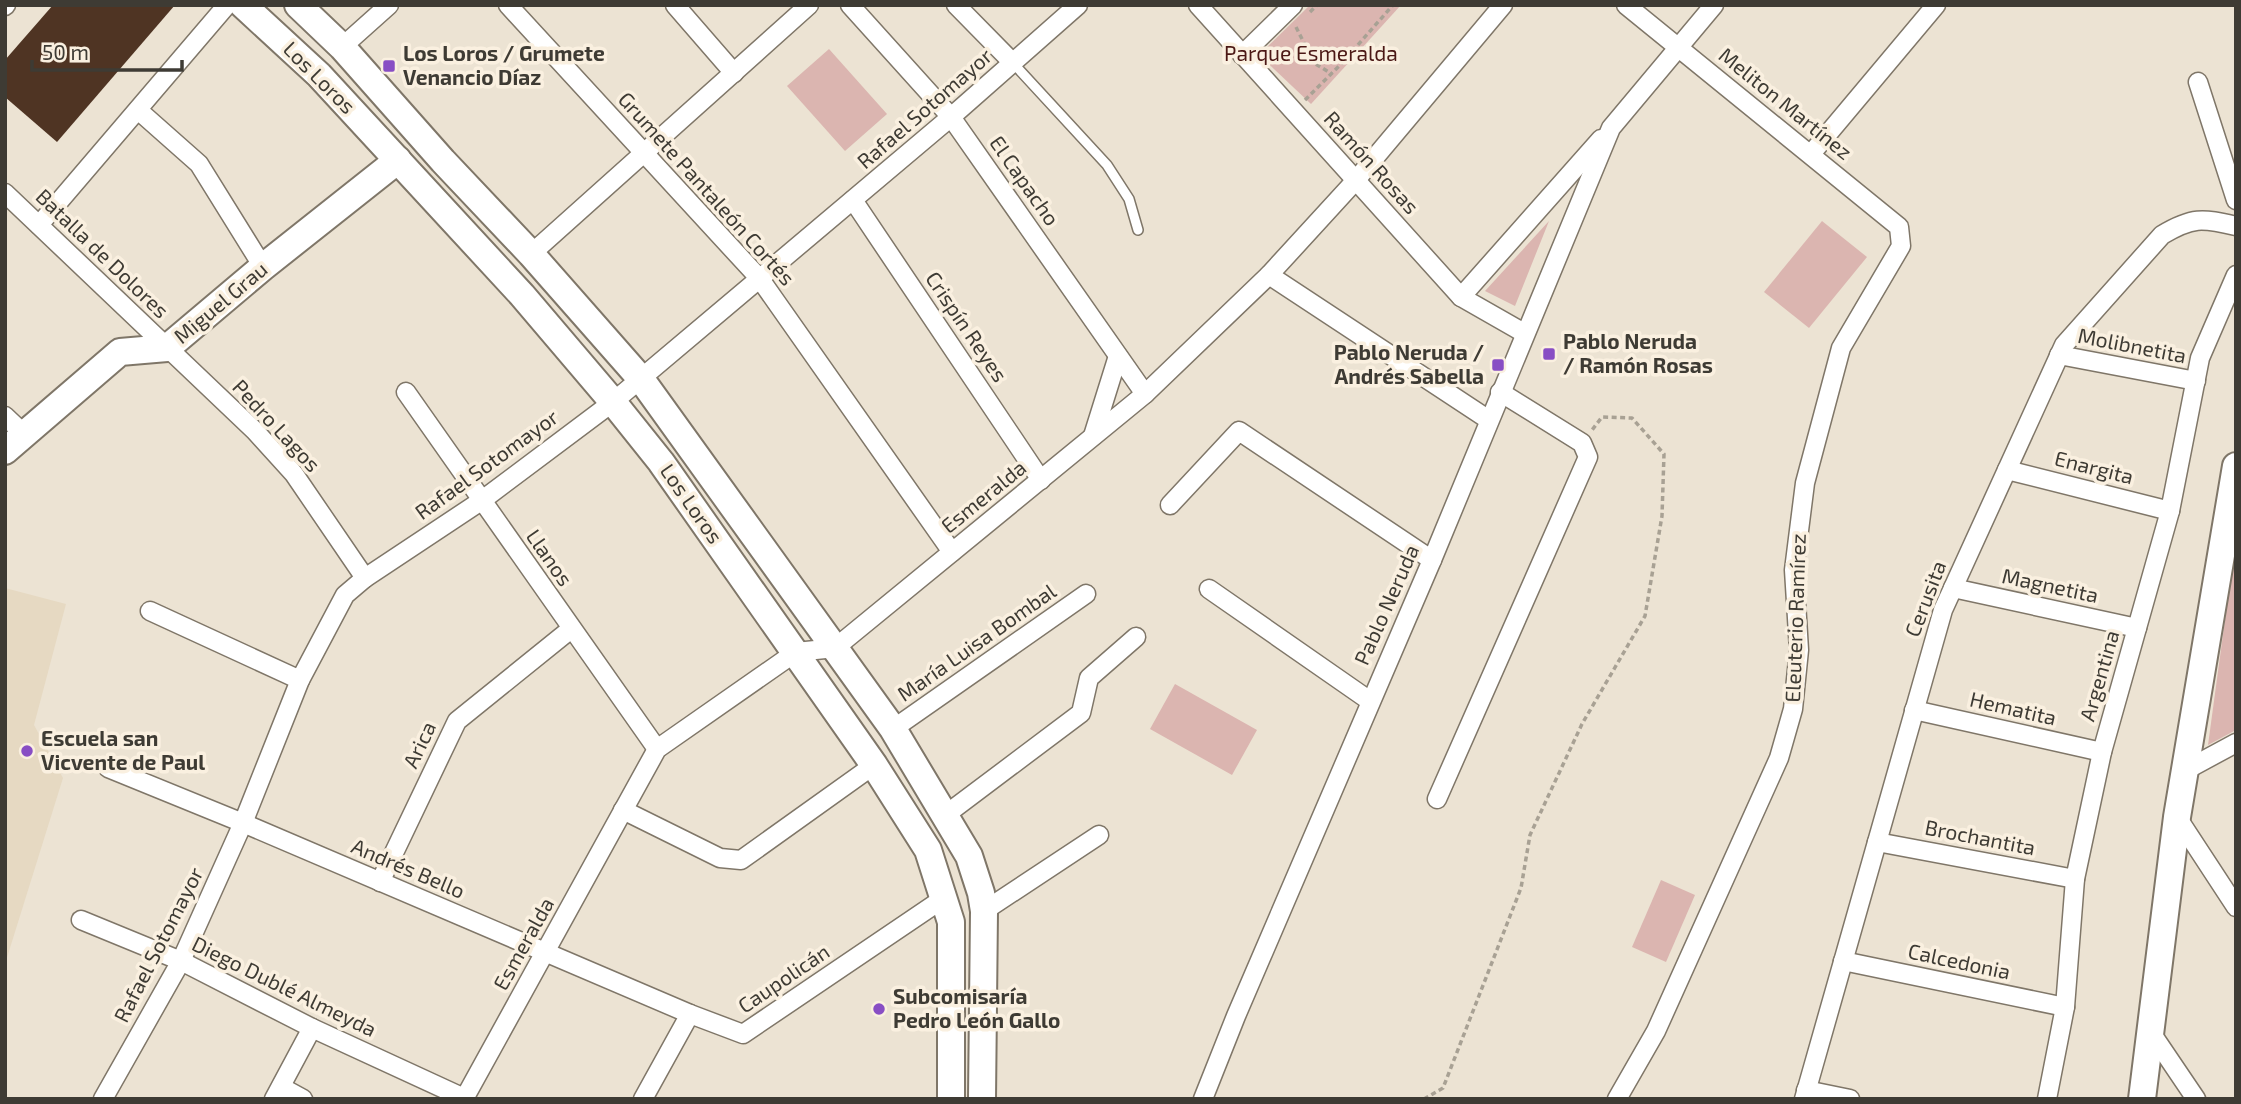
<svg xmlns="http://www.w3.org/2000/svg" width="2241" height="1104" font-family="'Exo 2',sans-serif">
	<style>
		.built { fill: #e6d9c2 }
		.green { fill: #dbb5b0 }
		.building { fill: #4f3423 }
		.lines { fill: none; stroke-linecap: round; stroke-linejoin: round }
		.lane-casing { stroke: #7f7668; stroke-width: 12 }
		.street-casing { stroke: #7f7668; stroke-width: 21 }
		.secondary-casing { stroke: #7f7668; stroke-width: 30 }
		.path { stroke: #a8a194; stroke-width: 3.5; stroke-dasharray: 5 3.5; stroke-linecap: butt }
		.lane { stroke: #fff; stroke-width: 9 }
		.street { stroke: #fff; stroke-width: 18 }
		.secondary { stroke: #fff; stroke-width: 26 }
		.poi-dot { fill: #884ec4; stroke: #faf0e0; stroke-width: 2.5 }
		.labels { text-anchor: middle; stroke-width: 7; stroke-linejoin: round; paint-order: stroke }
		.poi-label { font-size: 21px; font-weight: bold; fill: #3e3b34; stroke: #faf0e0; text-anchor: start }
		.park-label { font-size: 21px; fill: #4b1815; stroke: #faf0e0 }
		.street-label { font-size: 21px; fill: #3e3b34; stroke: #faf0e0 }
	</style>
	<rect width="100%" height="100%" fill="#ece3d3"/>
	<path class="built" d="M5 588 66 604 34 725 63 778 5 964Z"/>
	<g class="green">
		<path d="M1310 5H1401L1311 104 1259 55Z"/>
		<path d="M829 49 887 114 845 151 787 86Z"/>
		<path d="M1549 221 1515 306 1485 291Z"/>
		<path d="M1822 221 1867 257 1809 328 1764 292Z"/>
		<path d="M2236 539V730L2208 745Z"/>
		<path d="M1175 684 1257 730 1232 775 1150 729Z"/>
		<path d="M1661 880 1695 895 1666 962 1632 947Z"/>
	</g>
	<path class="building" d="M53 5H175L57 142 5 97V60Z"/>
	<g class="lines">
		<g class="lane-casing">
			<path id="lane" d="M1013 63 1107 165 1129 199 1138 230"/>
		</g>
		<g class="street-casing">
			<g id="street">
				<path d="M508 5 760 279 952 552"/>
				<path d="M675 5 734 73"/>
				<path d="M850 5 951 117 1145 394"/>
				<path d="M956 5 1013 63"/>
				<path d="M1198 5 1461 297 1524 333"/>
				<path d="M5 6 6 5"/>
				<path d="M342 47 389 5"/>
				<path d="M1242 55 1293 5"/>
				<path d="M2198 82 2236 200"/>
				<path d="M138 110 199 164 263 267"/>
				<path d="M1811 154 1936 5"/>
				<path d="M5 193 255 431 294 474 365 578"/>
				<path d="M853 200 1041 480"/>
				<path d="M39 225 227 5"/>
				<path d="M531 254 809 5"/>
				<path d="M1269 275 1489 420"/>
				<path d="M1461 297 1601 139"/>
				<path d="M2059 355 2196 381"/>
				<path d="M406 392 657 749"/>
				<path d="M5 416 24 434"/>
				<path d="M1093 436 1118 356"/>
				<path d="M2007 470 2170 511"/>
				<path d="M1170 505 1239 431 1432 560"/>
				<path d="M1953 588 2137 628"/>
				<path d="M1209 589 1370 701"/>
				<path d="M150 611 300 680"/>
				<path d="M1914 710 2102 752"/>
				<path d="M893 729 1086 594"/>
				<path d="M108 768 243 823 690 1014"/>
				<path d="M2186 770 2236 743"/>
				<path d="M1437 799 1588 457 1582 443 1500 392"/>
				<path d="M623 810 720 858 741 860 874 765"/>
				<path d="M944 816 1081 713 1089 678 1136 637"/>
				<path d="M2177 817 2236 907"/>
				<path d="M1877 842 2075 879"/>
				<path d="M380 882 457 721 571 629"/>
				<path d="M984 911 1099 835"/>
				<path d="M81 920 181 961 312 1028 464 1098"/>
				<path d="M1843 961 2065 1007"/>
				<path d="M2150 1031 2196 1099"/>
				<path d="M281 1087 303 1099"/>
				<path d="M1806 1090 1850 1099"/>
				<path d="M103 1099 181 961 243 823 300 680 345 595 365 578 481 501 613 402 951 117 1078 5"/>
				<path d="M274 1099 312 1028"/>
				<path d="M464 1099 657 749 796 652 835 648 1145 394 1269 275 1356 180 1503 5"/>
				<path d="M643 1099 690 1014 743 1034 944 898"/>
				<path d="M1203 1099 1236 1016 1432 560 1611 128 1714 5"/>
				<path d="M1617 1099 1656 1031 1779 758 1793 709 1799 650 1794 570 1805 483 1841 348 1901 246 1899 227 1626 5"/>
				<path d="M1804 1099 1943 610 2064 345 2162 235C2192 217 2202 218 2236 226"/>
				<path d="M2047 1099 2065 1007 2075 879 2102 752 2170 511 2200 358 2236 275"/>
			</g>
		</g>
		<g class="secondary-casing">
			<g id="secondary">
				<path d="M243 5 319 75 522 295 613 402 661 462 874 765 928 850 951 922V1099"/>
				<path d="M298 5 342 47 443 161 531 254 641 379 893 729 969 856 981 893 984 911 982 1099"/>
				<path d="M5 451 120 352 167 348 263 267 398 160"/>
				<path d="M2142 1099 2177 817 2236 466"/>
			</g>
		</g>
		<g class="path">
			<path d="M1310 12 1317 5"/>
			<path d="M1296 27 1314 63 1332 74"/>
			<path d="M1305 100 1342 63 1393 5"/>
			<path d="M1424 1099 1443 1088 1521 888 1530 835 1582 724 1645 616 1662 516 1664 454 1632 418 1602 417 1592 430"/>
		</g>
		<use href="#lane" class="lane"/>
		<use href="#street" class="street"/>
		<use href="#secondary" class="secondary"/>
	</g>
	<g class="poi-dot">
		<rect x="382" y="59" width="14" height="14" rx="3.5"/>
		<rect x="1542" y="347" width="14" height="14" rx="3.5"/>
		<rect x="1491" y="358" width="14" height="14" rx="3.5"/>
		<circle cx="27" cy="751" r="7"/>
		<circle cx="879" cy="1009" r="7"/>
	</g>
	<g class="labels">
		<g class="poi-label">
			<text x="403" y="61">Los Loros / Grumete<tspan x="403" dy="24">Venancio Díaz</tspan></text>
			<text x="1563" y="349">Pablo Neruda<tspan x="1563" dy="24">/ Ramón Rosas</tspan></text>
			<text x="1484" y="360" text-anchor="end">Pablo Neruda /<tspan x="1484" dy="24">Andrés Sabella</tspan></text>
			<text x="41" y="746">Escuela san<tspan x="41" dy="24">Vicvente de Paul</tspan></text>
			<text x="893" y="1004">Subcomisaría<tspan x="893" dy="24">Pedro León Gallo</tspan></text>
		</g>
		<g class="park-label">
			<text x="1311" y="61">Parque Esmeralda</text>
		</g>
		<g class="street-label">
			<text transform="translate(319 78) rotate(45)" y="7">Los Loros</text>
			<text transform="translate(1785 104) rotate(39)" y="7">Meliton Martínez</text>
			<text transform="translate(925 109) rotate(-41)" y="7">Rafael Sotomayor</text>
			<text transform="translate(1371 163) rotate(48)" y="7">Ramón Rosas</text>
			<text transform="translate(1024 181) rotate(55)" y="7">El Capacho</text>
			<text transform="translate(706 189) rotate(48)" y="7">Grumete Pantaleón Cortés</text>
			<text transform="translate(102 254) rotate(44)" y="7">Batalla de Dolores</text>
			<text transform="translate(221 303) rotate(-40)" y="7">Miguel Grau</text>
			<text transform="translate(966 327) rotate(56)" y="7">Crispín Reyes</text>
			<text transform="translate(2132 346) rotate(11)" y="7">Molibnetita</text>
			<text transform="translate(276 426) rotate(47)" y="7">Pedro Lagos</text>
			<text transform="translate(487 465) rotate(-36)" y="7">Rafael Sotomayor</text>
			<text transform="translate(2094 468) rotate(14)" y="7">Enargita</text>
			<text transform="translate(984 497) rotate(-39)" y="7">Esmeralda</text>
			<text transform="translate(691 504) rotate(55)" y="7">Los Loros</text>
			<text transform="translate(549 558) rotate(55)" y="7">Llanos</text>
			<text transform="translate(2050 586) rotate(12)" y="7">Magnetita</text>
			<text transform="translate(1926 599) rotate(-69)" y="7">Cerusita</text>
			<text transform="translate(1387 605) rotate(-66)" y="7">Pablo Neruda</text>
			<text transform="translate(1796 618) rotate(-88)" y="7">Eleuterio Ramírez</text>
			<text transform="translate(977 643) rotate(-35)" y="7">María Luisa Bombal</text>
			<text transform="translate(2100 676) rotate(-74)" y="7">Argentina</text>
			<text transform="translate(2013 709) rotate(13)" y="7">Hematita</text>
			<text transform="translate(420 745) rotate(-65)" y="7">Arica</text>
			<text transform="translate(1980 838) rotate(11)" y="7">Brochantita</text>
			<text transform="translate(408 869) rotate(23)" y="7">Andrés Bello</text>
			<text transform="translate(524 944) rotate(-61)" y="7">Esmeralda</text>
			<text transform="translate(159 945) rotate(-63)" y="7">Rafael Sotomayor</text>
			<text transform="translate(1959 962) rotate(12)" y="7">Calcedonia</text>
			<text transform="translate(784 979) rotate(-34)" y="7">Caupolicán</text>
			<text transform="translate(284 987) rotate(26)" y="7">Diego Dublé Almeyda</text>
		</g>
	</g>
	<rect width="2241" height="1104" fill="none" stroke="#3e3b34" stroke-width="14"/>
	<path d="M32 60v10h150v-10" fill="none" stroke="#3e3b34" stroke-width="3.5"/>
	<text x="42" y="60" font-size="21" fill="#3e3b34" stroke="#faf0e0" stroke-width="5" paint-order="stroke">50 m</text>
</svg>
